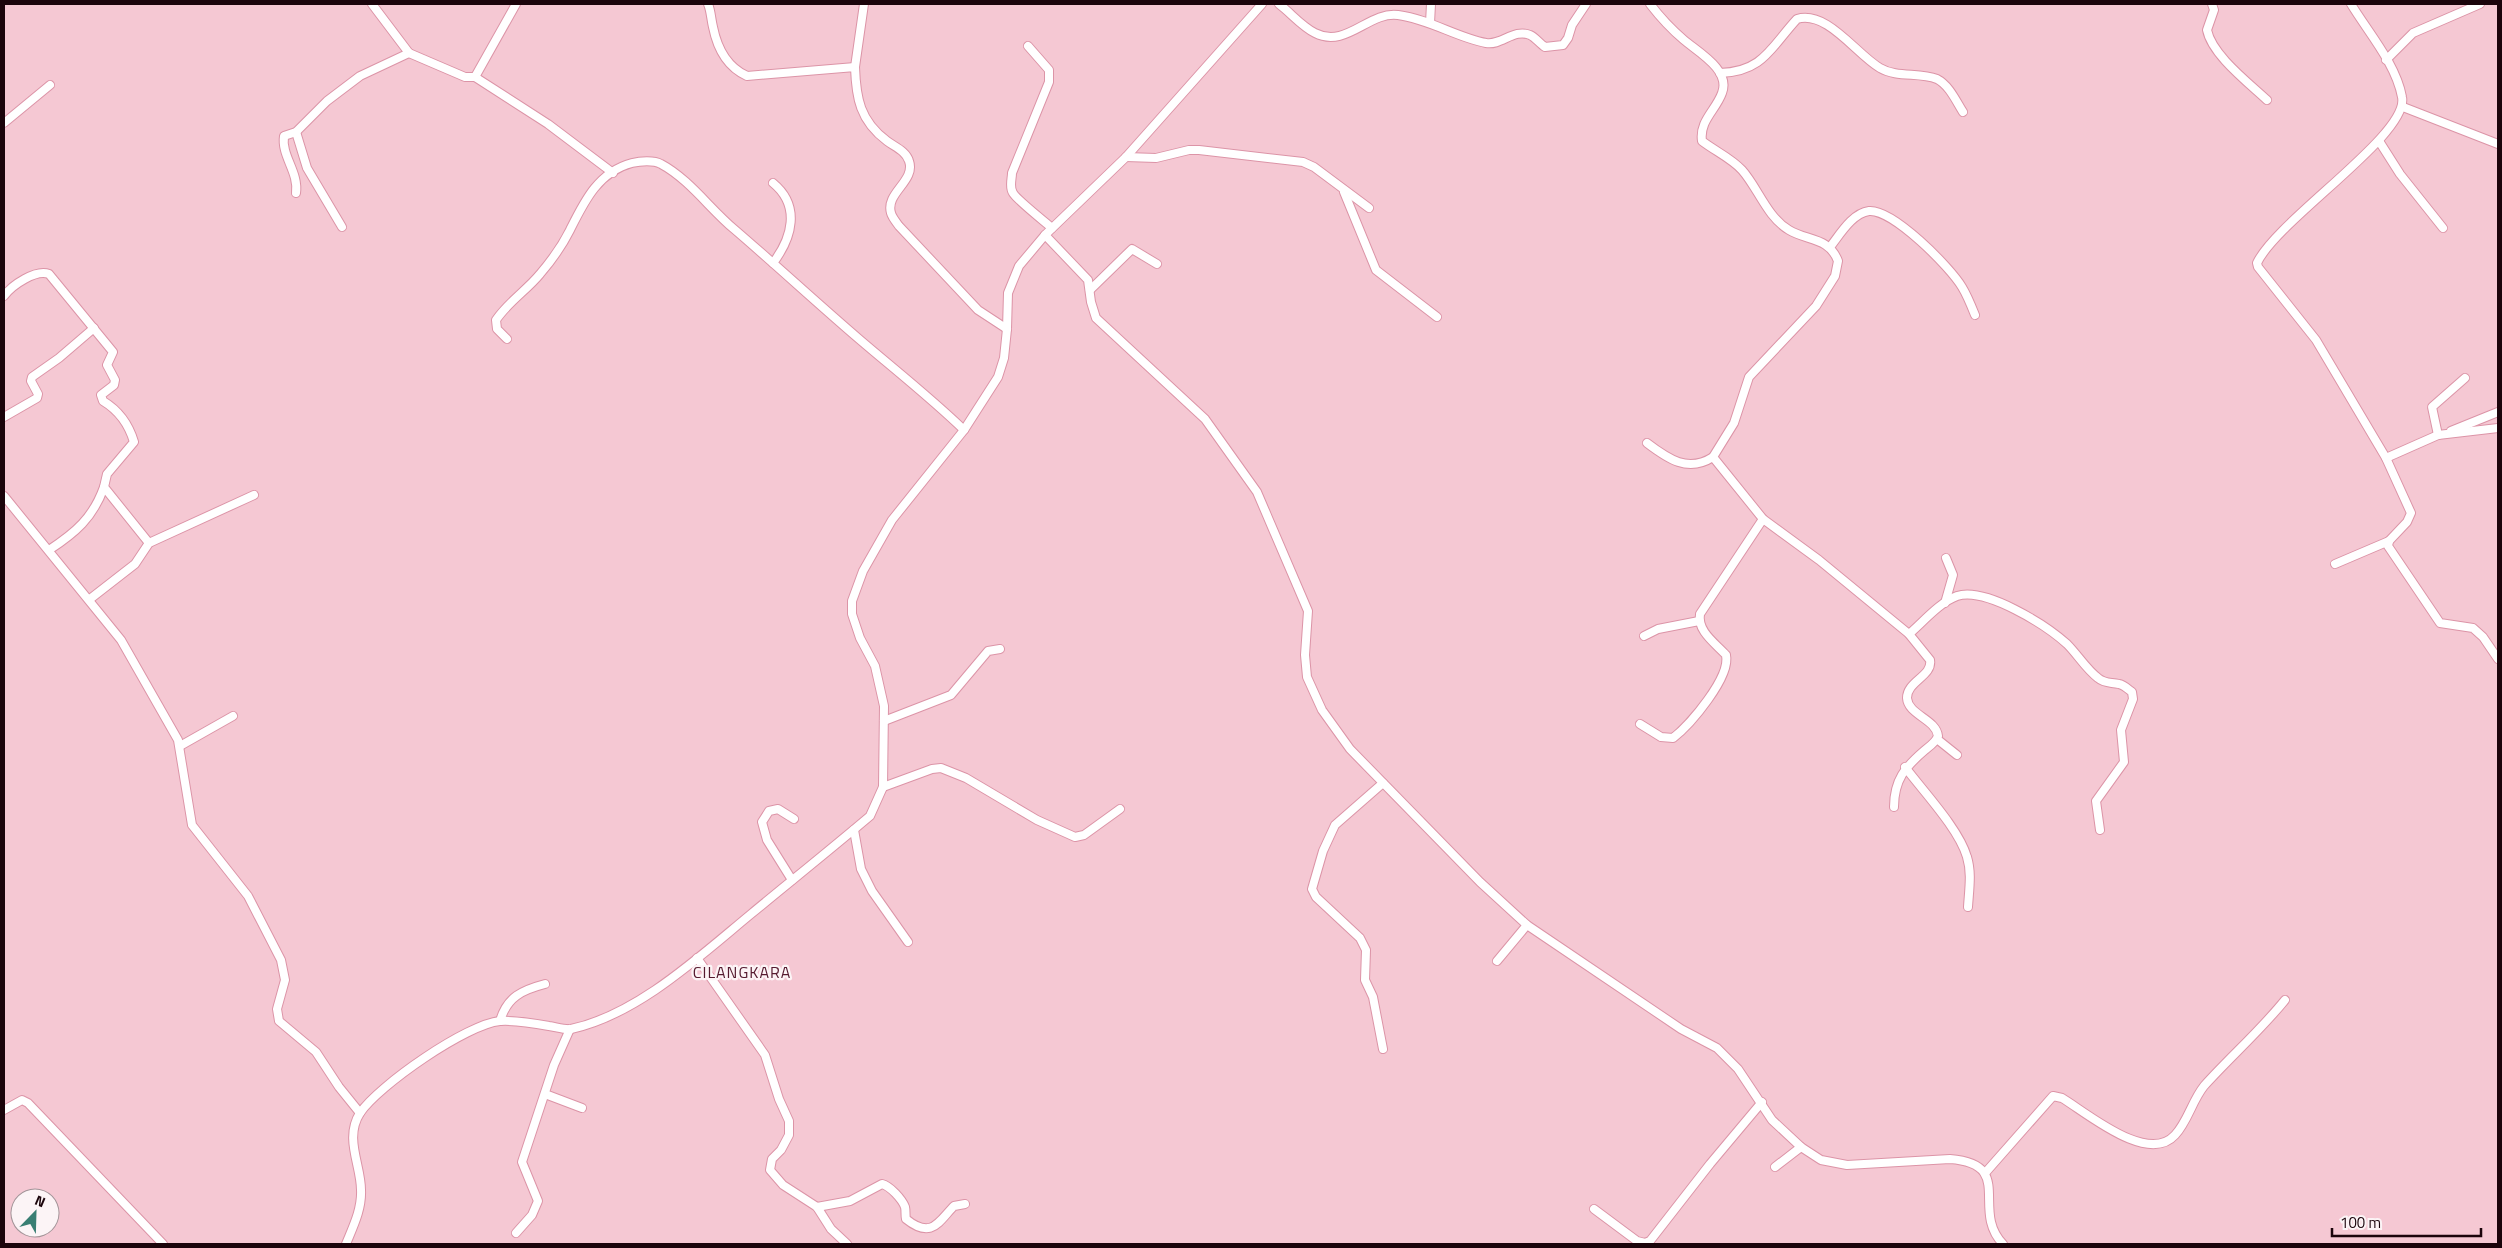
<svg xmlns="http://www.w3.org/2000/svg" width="2502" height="1248" font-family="'Titillium Web',sans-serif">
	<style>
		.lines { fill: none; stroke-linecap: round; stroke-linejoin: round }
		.street-casing { stroke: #dc94a7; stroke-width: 10 }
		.street { stroke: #fff; stroke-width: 8 }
		.labels { text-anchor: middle; stroke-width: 4.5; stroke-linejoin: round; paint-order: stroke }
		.quarter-label { font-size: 16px; letter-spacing: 1px; fill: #551a2f; stroke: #fcf4f6 }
	</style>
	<rect width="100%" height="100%" fill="#f5c8d3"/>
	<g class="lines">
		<g class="street-casing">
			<g id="street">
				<path d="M372 4 409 53 465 77H475L548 124 613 173"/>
				<path d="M708 4C711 11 711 19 713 27 717 47 727 67 747 76L855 67C856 98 860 121 887 141 895 147 906 151 909 161 916 181 885 193 891 213 892 217 896 222 899 226L978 310 1007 329"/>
				<path d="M1279 4C1291 13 1301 26 1315 33 1346 49 1369 11 1398 15 1429 19 1458 38 1486 43 1501 46 1514 28 1530 35 1535 37 1540 44 1545 47L1563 45 1568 38 1572 25 1586 4"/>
				<path d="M1650 4C1660 17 1671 29 1684 40 1698 52 1731 70 1722 93 1716 110 1699 121 1702 141 1715 151 1731 158 1742 170 1758 188 1767 217 1789 230 1807 241 1829 237 1838 261L1835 276 1816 306 1749 377 1734 423 1713 457 1763 519 1819 560 1909 634 1930 660C1933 676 1907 681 1907 698 1908 715 1936 719 1938 736 1936 742 1930 746 1925 750 1905 767 1894 780 1894 807"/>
				<path d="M2212 4 2214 10 2207 30C2212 55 2249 83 2267 100"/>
				<path d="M2351 4C2368 32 2396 64 2402 97 2410 134 2277 220 2257 263L2258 267 2316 340 2386 458 2411 513 2407 522 2389 541 2388 546 2440 623 2473 628 2483 637 2498 659"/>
				<path d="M1430 23 1431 4"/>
				<path d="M1028 46 1049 70V82L1012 173C1012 179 1009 187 1013 193 1017 200 1044 221 1052 228"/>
				<path d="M2386 60 2413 33 2480 4"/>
				<path d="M855 67 864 4"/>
				<path d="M1720 73C1763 72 1771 47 1797 19 1827 10 1856 54 1880 68 1897 78 1919 72 1937 79 1949 85 1956 101 1963 112"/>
				<path d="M475 77 516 4"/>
				<path d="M2403 107 2498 144"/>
				<path d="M4 123 50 85"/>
				<path d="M296 132 307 168 342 227"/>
				<path d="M2379 141 2400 174 2443 228"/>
				<path d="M1126 157 1156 158 1189 150H1199L1303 162 1314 167 1369 208"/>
				<path d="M1344 192 1376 270 1437 317"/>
				<path d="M296 193C299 172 281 156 284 136L296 132 327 101 360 76 409 53"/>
				<path d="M1045 235 1088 280 1091 302 1096 318 1205 419 1257 492 1308 611 1305 655 1307 677 1322 710 1350 749 1480 882 1527 925 1681 1029 1717 1048 1738 1069 1772 1120 1801 1147 1821 1160 1847 1165 1950 1159C2016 1164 1970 1210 2003 1244"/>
				<path d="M1830 247C1839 236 1852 213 1869 211 1893 209 1950 267 1962 287 1967 295 1971 305 1975 315"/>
				<path d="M773 263C792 238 801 206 773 183"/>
				<path d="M1090 290 1132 249 1157 264"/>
				<path d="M4 296C12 285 36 269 49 274L113 352 107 365 115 380 114 385 101 395 103 401C118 410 129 425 134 442L107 474 104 487 149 543"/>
				<path d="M507 339 497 329 496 320C508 302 527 290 540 274 552 260 562 246 570 230 584 202 598 172 632 163 640 161 654 160 661 164 689 179 710 209 734 229 776 265 817 303 859 339 894 369 931 398 964 430"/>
				<path d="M4 417 37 398 38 394 31 381 32 377 59 358 94 328"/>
				<path d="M2451 431 2498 412"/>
				<path d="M2438 435 2432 407 2465 378"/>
				<path d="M1647 443C1668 459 1688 473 1713 457"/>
				<path d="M2386 458 2438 435 2498 428"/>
				<path d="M4 496 121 640 178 740 192 825 248 896 281 960 285 980 277 1009 279 1021 316 1052 339 1087 360 1113"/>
				<path d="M49 550C75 533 93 518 104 487"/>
				<path d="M2335 564 2389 541"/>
				<path d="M90 599 135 564 149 543 254 495"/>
				<path d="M1945 603 1953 575 1946 558"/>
				<path d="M1909 634C1923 622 1940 602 1957 596 1986 587 2046 625 2067 644 2078 655 2086 669 2098 678 2105 684 2111 682 2119 684 2124 685 2128 689 2132 692L2133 699 2121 730 2124 762 2096 801 2100 830"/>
				<path d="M1644 636 1658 629 1699 621"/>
				<path d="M884 721 951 695 988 651 1000 649"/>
				<path d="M1640 724 1661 737 1673 738C1690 725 1731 677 1726 655 1715 643 1697 631 1700 614L1763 519"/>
				<path d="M1937 739 1957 755"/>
				<path d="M180 746 233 716"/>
				<path d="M1905 767C1923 791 1959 829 1967 857 1972 873 1969 890 1968 907"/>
				<path d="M1383 783 1335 825 1323 851 1312 889 1316 897 1360 938 1366 950 1365 980 1373 997 1383 1049"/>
				<path d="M883 787 932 769 941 768 966 778 1037 820 1075 837 1084 835 1120 809"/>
				<path d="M854 830 861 869 872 891 908 942"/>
				<path d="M792 880 767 840 762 822 769 811 778 809 794 819"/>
				<path d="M697 958 765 1055 779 1099 789 1121V1135L781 1150 772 1159 770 1170 783 1185 817 1207 831 1229 847 1244"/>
				<path d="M1497 961 1527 925"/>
				<path d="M500 1021C507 997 522 990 545 984"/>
				<path d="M545 1094 582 1108"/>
				<path d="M4 1110 22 1100 28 1103 163 1244"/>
				<path d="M1775 1167 1801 1147"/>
				<path d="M1986 1172 2053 1096 2062 1098C2087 1113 2148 1165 2175 1135 2188 1121 2192 1101 2204 1086 2230 1057 2260 1031 2285 1000"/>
				<path d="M817 1207 850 1201 882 1184C890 1186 902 1199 905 1207 906 1211 905 1215 906 1219 932 1240 939 1221 954 1206L965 1204"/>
				<path d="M1594 1209 1637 1241 1645 1243 1650 1241 1710 1164 1762 1102"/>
				<path d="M516 1233 532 1215 538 1201 522 1162 554 1065 570 1029"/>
				<path d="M346 1244C353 1227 362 1209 361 1190 361 1165 344 1138 360 1113 379 1085 467 1024 500 1021 516 1020 533 1023 549 1026 556 1027 565 1030 571 1029 637 1015 700 956 751 914 791 881 831 849 870 816L883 787 884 706 875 666 860 638 852 614V601L863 571 892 520 964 430 998 377 1004 358 1007 329 1008 293 1019 266 1045 235 1126 157 1262 4"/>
			</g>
		</g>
		<use href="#street" class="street"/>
	</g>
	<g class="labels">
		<g class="quarter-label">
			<text x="742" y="978">CILANGKARA</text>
		</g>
	</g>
	<rect width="2502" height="1248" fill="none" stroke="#1b040b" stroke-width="10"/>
	<g transform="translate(35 1213) rotate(23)"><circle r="24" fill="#fcf4f6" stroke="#a29498"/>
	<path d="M0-4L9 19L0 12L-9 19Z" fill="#397e73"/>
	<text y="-8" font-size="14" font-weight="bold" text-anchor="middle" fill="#1b040b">N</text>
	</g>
	<path d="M2332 1228v8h149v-8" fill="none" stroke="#1b040b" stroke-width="2.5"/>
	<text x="2340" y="1228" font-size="15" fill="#1b040b" stroke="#fcf4f6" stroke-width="4" paint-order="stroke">100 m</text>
</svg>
